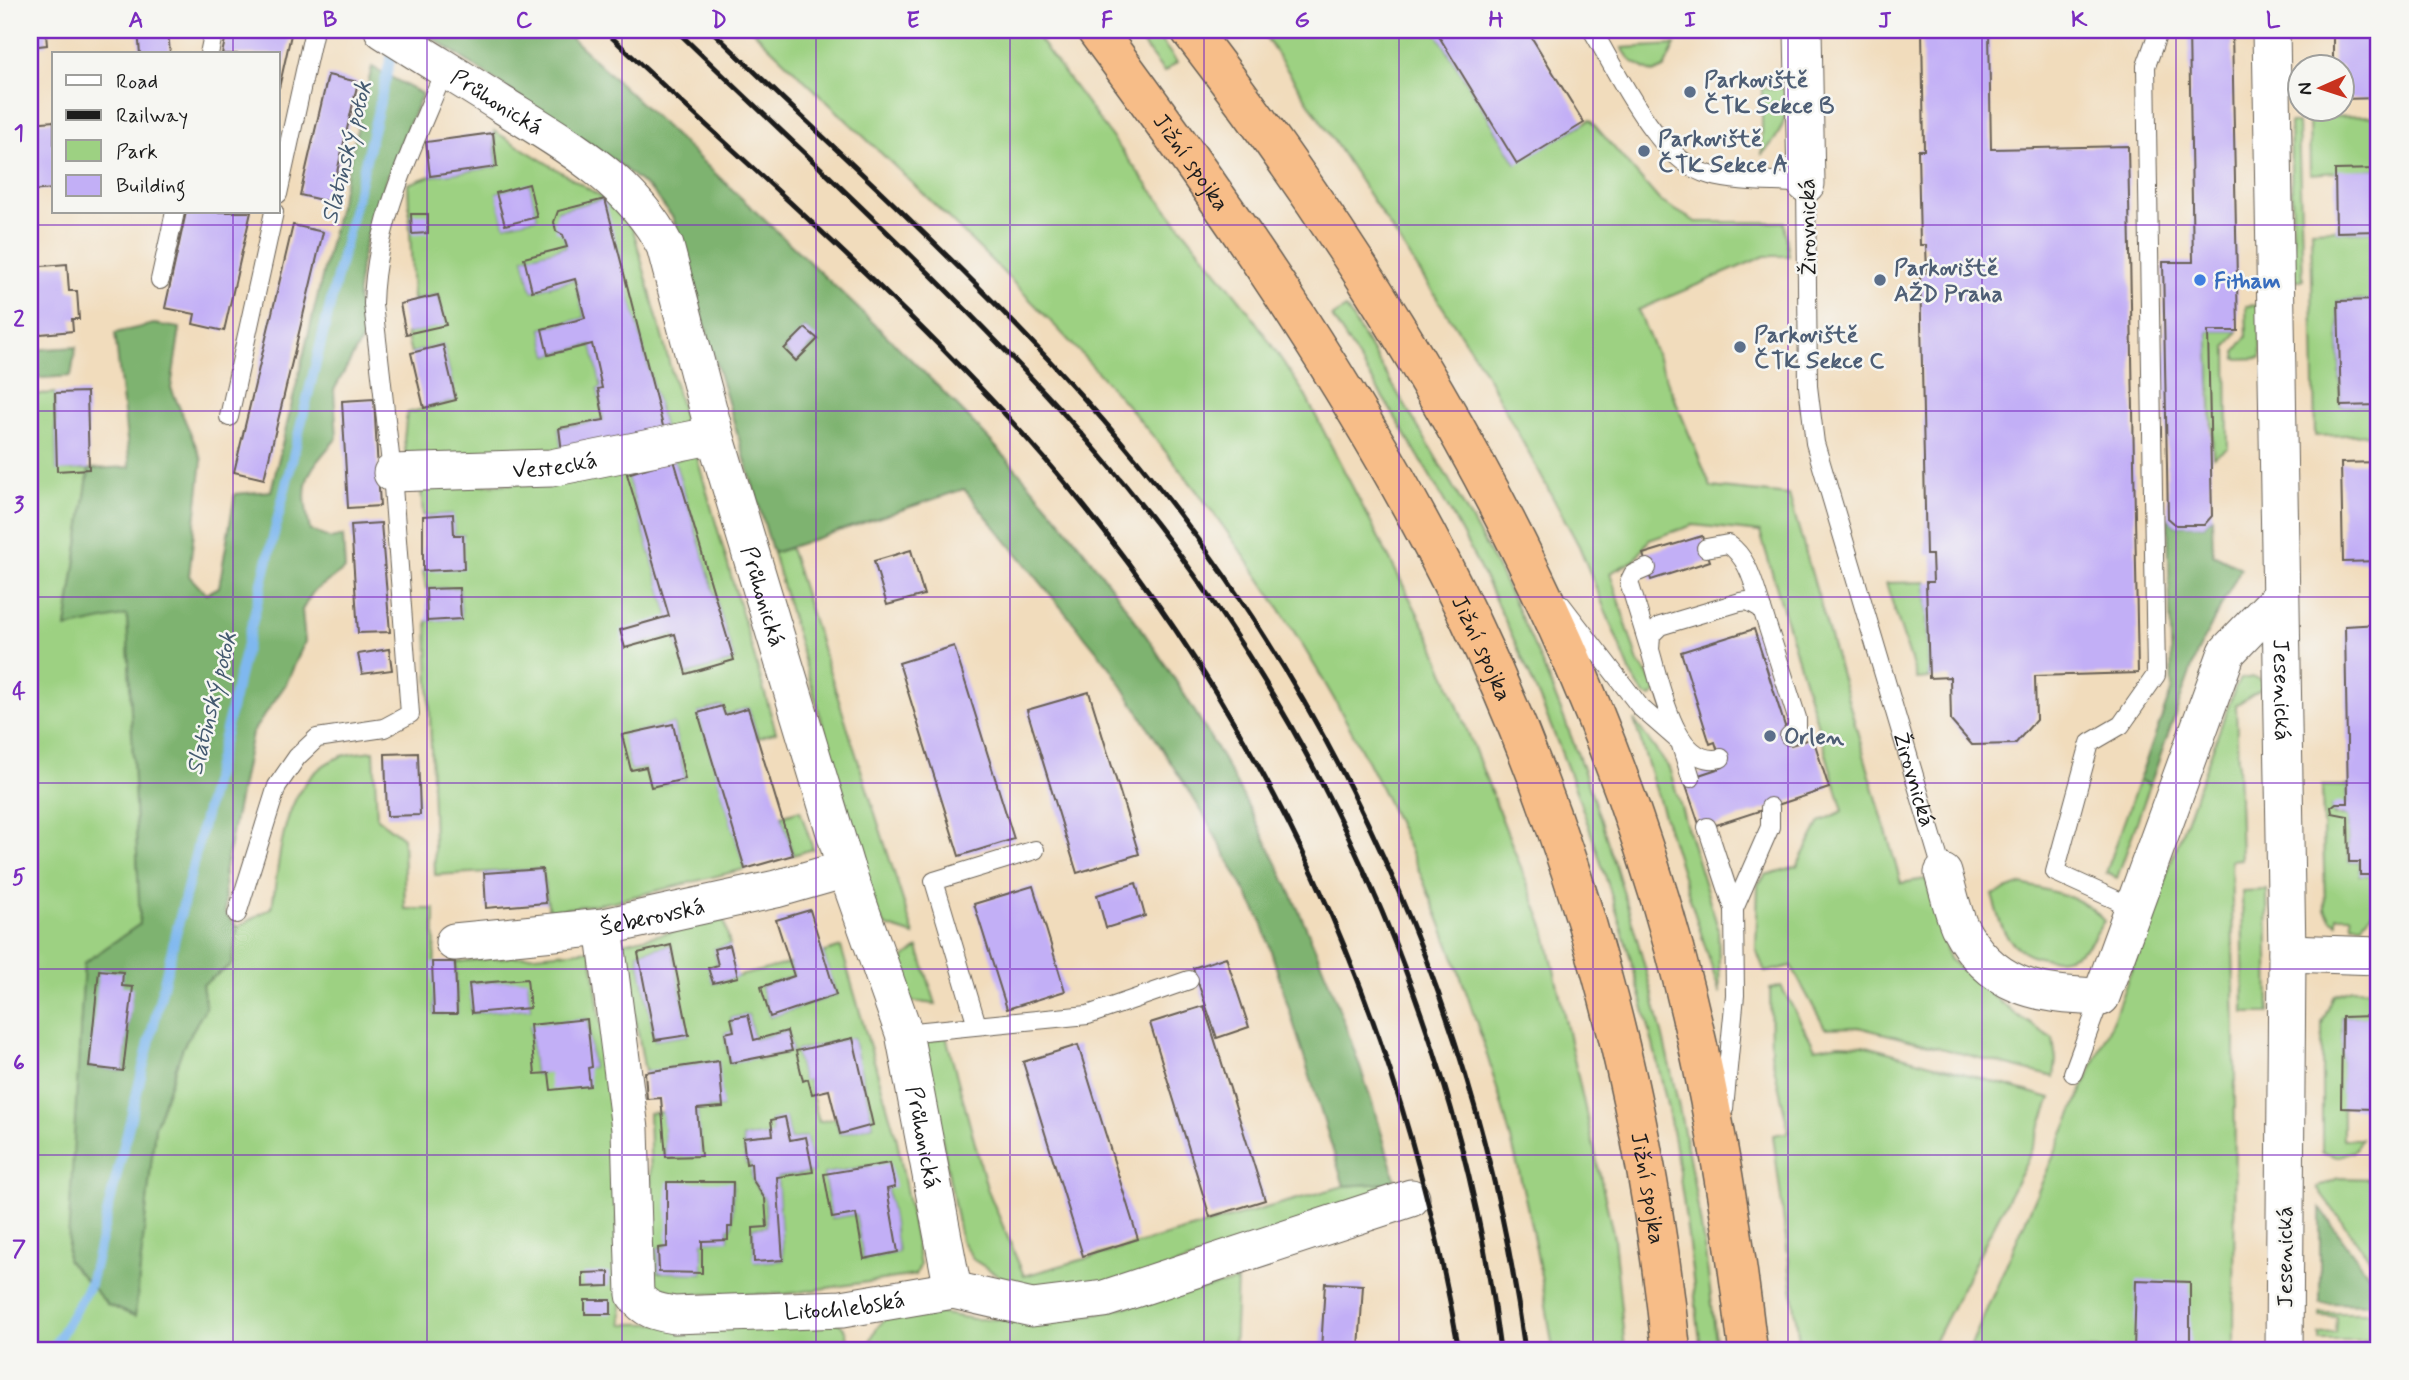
<svg xmlns="http://www.w3.org/2000/svg" width="2409" height="1380" font-family="Mynerve,sans-serif">
	<style>
		.green { fill: #9dd182; stroke: #5c764f; stroke-width: 2; fill-rule: evenodd }
		.forest { fill: #7eb370; stroke: #4d6846; stroke-width: 2; fill-rule: evenodd }
		.lines { fill: none; stroke-linecap: round; stroke-linejoin: round }
		.stream { stroke: #7fb8ef; stroke-width: 10 }
		.building { fill: #c2aff6 }
		.lane-casing { stroke: #675f54; stroke-width: 20 }
		.street-casing { stroke: #675f54; stroke-width: 39 }
		.highway-casing { stroke: #675f54; stroke-width: 41 }
		.lane { stroke: #fff; stroke-width: 18 }
		.street { stroke: #fff; stroke-width: 37 }
		.highway { stroke: #f7bd88; stroke-width: 38 }
		.rail { stroke: #1c1c1c; stroke-width: 5 }
		.grid { fill: none; stroke: #7b2cbf; stroke-width: 2; stroke-opacity: 0.55 }
		.service-dot { fill: #5c6f8a; stroke: #f6f6f2; stroke-width: 2.5 }
		.shop-dot { fill: #3f7fe0; stroke: #f6f6f2; stroke-width: 2.5 }
		.labels { text-anchor: middle; stroke-width: 5; stroke-linejoin: round; paint-order: stroke }
		.service-label { font-size: 23px; font-weight: bold; fill: #4e5e75; stroke: #f6f6f2; text-anchor: start }
		.street-label { font-size: 23px; fill: #1c1c1c; stroke: #f6f6f2 }
		.shop-label { font-size: 23px; font-weight: bold; fill: #366cbe; stroke: #f6f6f2; text-anchor: start }
		.water-label { font-size: 24px; font-style: italic; fill: #445a70; stroke: #f6f6f2 }
		.neatline { fill: none; stroke: #7b2cbf; stroke-width: 2.5 }
		.grid-label { font-size: 23px; text-anchor: middle; font-weight: bold; fill: #7b2cbf }
	</style>
	<rect width="100%" height="100%" fill="#f6f6f2"/>
	<filter id="ink" filterUnits="userSpaceOnUse"><feTurbulence type="fractalNoise" baseFrequency=".0143" numOctaves="2"/><feDisplacementMap in="SourceGraphic" scale="14" xChannelSelector="R" yChannelSelector="G"/><feConvolveMatrix kernelMatrix="1 2 1 2 8 2 1 2 1" color-interpolation-filters="sRGB"/></filter>
	<filter id="wash" filterUnits="userSpaceOnUse"><feTurbulence type="fractalNoise" baseFrequency=".00686" numOctaves="4" result="noise"/><feDisplacementMap in="SourceGraphic" scale="28" xChannelSelector="R" yChannelSelector="G"/><feGaussianBlur stdDeviation="1.57" result="paint"/><feColorMatrix in="noise" values="0 0 0 0 0 0 0 0 0 0 0 0 0 0 0 0 0 1.4 0 .05"/><feComposite in="paint" operator="in"/></filter>
	<g filter="url(#wash)">
		<rect width="100%" height="100%" fill="#f1dcbc"/>
		<g class="green">
			<path d="M752 30H1032L1152 191 1248 310 1304 393 1433 643 1545 929 1614 1238 1625 1350H1553C1507 1026 1379 718 1174 462 1049 305 896 169 752 30Z"/>
			<path d="M1132 30H1153L1177 62 1164 72Z"/>
			<path d="M1261 30H1435L1516 163 1590 120 1660 201 1696 222H1784L1789 256H1765L1638 310 1711 487 1789 495 1901 883 1926 879 1949 959 2011 1011 2053 1039 2056 1060 2054 1077 1858 1027 1825 1028 1791 966 1765 972 1756 949 1758 884 1766 875 1797 866 1820 822 1843 811 1760 532 1693 525 1649 540 1635 560 1610 573 1638 662 1655 685 1657 692 1651 697 1644 695 1632 676 1579 546 1482 367Z"/>
			<path d="M1675 45 1664 68 1653 73 1631 61 1622 48Z"/>
			<path d="M1762 88H1787C1788 117 1783 134 1762 154Z"/>
			<path d="M2379 116V169L2310 174 2309 117Z"/>
			<path d="M2290 123H2298L2303 280H2294Z"/>
			<path d="M494 131 605 199 633 229 686 425 664 430 604 199 558 211 567 247 524 258 532 291 575 279 585 318 542 329 548 355 592 344 602 388 598 389 604 420 559 428 562 452 407 463 404 439 407 413 456 400 443 345 411 353 406 334 445 324 438 295 413 300 408 184 430 176 497 167ZM529 185 537 217 505 225 497 193Z"/>
			<path d="M2336 229 2337 232 2379 231V300L2338 301 2341 406 2379 405V434L2315 436 2311 230Z"/>
			<path d="M2260 305 2261 358 2236 359 2235 352 2247 336 2246 306Z"/>
			<path d="M1346 308C1404 404 1464 499 1513 600 1561 700 1598 805 1629 911 1672 1057 1702 1198 1717 1350H1701C1691 1264 1683 1176 1664 1091 1622 904 1557 718 1469 547 1428 468 1380 392 1332 317Z"/>
			<path d="M2208 331H2238L2227 347 2228 448 2213 457Z"/>
			<path d="M55 393 57 470 89 469 66 627 127 614 140 924 84 963 68 1260 108 1305 135 1316 155 1127 183 1047 206 1007 202 985 231 965 238 927 272 907C281 853 281 778 342 756 352 753 364 752 374 751L377 818 403 838 405 909H435L434 1014 457 1013 455 962 591 950 613 1116 622 1324 837 1322C849 1330 848 1337 848 1350H30V395ZM527 980 530 1008 472 1013 470 984ZM587 1019 592 1067 535 1074 530 1026Z"/>
			<path d="M696 454 776 732 758 738 748 708 725 715 722 706 699 713 745 869 611 902 549 911 542 869 435 875 427 621 461 618 459 588 426 589 423 571 463 535H454L452 514 423 516 421 488 549 482 627 474 669 616 626 648 674 634 687 674 734 660 674 460ZM673 724 685 779 651 787 646 767 631 770 623 735Z"/>
			<path d="M790 548 914 935 886 926 878 915 773 553Z"/>
			<path d="M1926 582 1929 678 1917 679 1886 583Z"/>
			<path d="M2254 677 2265 681 2264 687 2236 705 2241 859 2231 860 2235 1034 2234 1350H1969L2114 1017 2235 688 2241 679Z"/>
			<path d="M1634 720 1669 768 1718 928 1720 994Z"/>
			<path d="M2139 780 2150 785 2117 878 2106 873Z"/>
			<path d="M2322 786H2347L2348 803 2331 807 2334 816H2348L2349 862H2360V875H2379V904L2363 924H2352L2351 916H2337V923L2331 920 2325 909Z"/>
			<path d="M800 810 813 849 793 855 781 816Z"/>
			<path d="M2022 884C2052 892 2084 896 2104 921 2099 928 2095 937 2089 944 2067 968 2025 962 2007 936 1999 925 1996 908 1992 895Z"/>
			<path d="M2267 890 2269 1013H2244L2242 891Z"/>
			<path d="M724 920 730 945 714 949 718 965 709 968 713 983 790 963 794 976 761 987 770 1017 836 995 823 953 841 947 897 1140 920 1265 916 1275 786 1294H663L654 1285 649 1113 663 1112 666 1157 700 1155 697 1109 722 1107 718 1062 645 1072 622 943ZM671 945 688 1035 655 1040 638 953ZM748 1015 754 1040 787 1031 792 1051 759 1060 758 1057 730 1063 725 1033 734 1031 731 1018ZM853 1038 873 1125 840 1134 836 1118 819 1122 808 1079 803 1080 796 1051ZM785 1118 790 1140 806 1137 813 1172 777 1177 783 1260 755 1262 753 1228 767 1227 765 1199 752 1179 751 1163 746 1164 743 1138 773 1135 771 1120ZM869 1166 887 1189 898 1252 864 1259 856 1214 832 1218 824 1174ZM733 1182 732 1227H728V1239L702 1241V1273L659 1272 658 1248 667 1247Z"/>
			<path d="M918 948 936 1004 908 1001 898 968 905 957Z"/>
			<path d="M1781 986 1815 1048 1839 1044 1863 1045 2051 1098 2027 1161 1930 1350H1800L1773 1135 1789 1132 1771 1053 1770 989Z"/>
			<path d="M2352 989 2379 990V1017H2342L2343 1139H2361L2353 1152 2337 1157 2322 1152V1023L2334 995Z"/>
			<path d="M946 1036 987 1188 1024 1276 1344 1186 1388 1183 1387 1194 1109 1288 1025 1292 974 1260 961 1240 924 1043Z"/>
			<path d="M2338 1178 2379 1179V1271L2317 1188Z"/>
			<path d="M1237 1281 1234 1350H866L876 1329 887 1317 938 1313 974 1319 1067 1320Z"/>
			<path d="M2320 1313H2379V1341H2320V1334L2336 1333 2337 1317 2320 1316Z"/>
		</g>
		<g class="forest">
			<path d="M421 30H563C644 106 725 182 806 259 895 343 985 428 1063 524 1220 718 1328 940 1395 1179L1388 1183 1344 1186 1262 922 1204 815 1110 667 964 489 773 553 673 218 653 192 612 159ZM805 328 817 340 796 361 784 349Z"/>
			<path d="M372 67 422 94C398 152 354 241 358 304 359 315 362 325 364 336L334 390 337 438C304 475 300 481 310 530L331 539 343 536 345 569 313 592 302 610 305 642 286 684 252 733 224 874 225 914 238 927 231 965 202 985 206 1007 183 1047 155 1127 135 1316 108 1305 67 1260 84 963 140 924 127 615 66 628 89 469 130 467 115 333 154 324 180 328 171 388 202 460 189 576 206 594 219 587 235 494 271 491ZM132 988 123 1071 89 1067Z"/>
			<path d="M76 347 71 376 30 379V350Z"/>
			<path d="M2212 516 2213 554 2241 568 2197 653 2150 785 2139 780 2172 689 2168 518 2176 525H2204Z"/>
			<path d="M2320 1208 2379 1289V1304L2320 1303Z"/>
		</g>
		<g class="lines">
			<path class="stream" d="M52 1350 90 1284 391 57"/>
		</g>
		<g id="blocks">
			<g class="building">
				<path d="M30 30H52V33L46 34 47 45 30 47Z"/>
				<path d="M138 30H168L170 54H140Z"/>
				<path d="M227 30H292L279 88 278 54H222Z"/>
				<path d="M1435 30H1527L1584 123 1517 164Z"/>
				<path d="M1922 30H1989L1991 149 2128 146 2138 673 2035 676 2036 720 2015 744 1972 745 1951 721 1950 677 1929 678 1926 582H1933L1932 555H1926L1920 273H1927L1926 245H1920L1918 150H1924Z"/>
				<path d="M2189 30H2232L2238 331H2208L2212 516 2204 525H2176L2168 518 2163 262H2193Z"/>
				<path d="M2333 30H2379V98L2342 99V66H2333Z"/>
				<path d="M328 75 358 82 330 202 300 195Z"/>
				<path d="M54 121V189L30 191V123Z"/>
				<path d="M493 133 497 167 430 176 426 142Z"/>
				<path d="M2379 169V231L2336 232 2335 170Z"/>
				<path d="M529 184 537 217 505 225 496 193Z"/>
				<path d="M605 199 664 430 562 452 559 428 604 420 598 389 602 388 592 344 548 355 542 329 585 318 575 279 532 291 524 258 567 247 563 235 556 231 554 222 558 211Z"/>
				<path d="M186 212H251L224 331 193 324 195 314 165 308Z"/>
				<path d="M411 214H428V233L412 234Z"/>
				<path d="M293 225 323 232 264 479 234 472Z"/>
				<path d="M67 264 69 291H77L79 319H72L73 331 30 335V267Z"/>
				<path d="M438 295 446 325 406 334 400 304Z"/>
				<path d="M2379 300V405L2341 406 2338 301Z"/>
				<path d="M805 328 818 339 796 361 784 349Z"/>
				<path d="M443 345 456 400 424 408 411 353Z"/>
				<path d="M87 392 89 469 57 471 55 393Z"/>
				<path d="M374 399 380 506 348 508 342 401Z"/>
				<path d="M674 460 734 660 686 674 675 634 625 648 620 630 669 616 627 474Z"/>
				<path d="M2379 462V561L2343 562 2341 463Z"/>
				<path d="M453 514 454 535H463L464 569 423 571V516Z"/>
				<path d="M381 523 390 632 358 633 351 525Z"/>
				<path d="M1702 536 1710 561 1651 580 1643 554Z"/>
				<path d="M911 550 924 595 887 605 874 561Z"/>
				<path d="M459 588 461 619 427 621 426 589Z"/>
				<path d="M2379 624V875H2360V862H2349L2348 816 2332 813 2331 807 2336 803H2348L2345 626Z"/>
				<path d="M1754 629 1791 745 1813 738 1829 788 1701 830 1684 780 1723 767 1715 742 1710 744 1681 652Z"/>
				<path d="M954 646 1014 839 959 856 899 663Z"/>
				<path d="M389 649 392 670 362 674 358 654Z"/>
				<path d="M1089 692 1139 854 1077 873 1027 710Z"/>
				<path d="M722 706 725 715 748 708 793 855 745 869 698 713Z"/>
				<path d="M673 724 685 779 651 787 646 767 631 770 622 735Z"/>
				<path d="M418 753 420 815 387 816 385 754Z"/>
				<path d="M542 869 546 903 486 908 484 873Z"/>
				<path d="M1136 883 1145 916 1106 928 1097 895Z"/>
				<path d="M1033 886 1065 991 1007 1009 974 904Z"/>
				<path d="M810 910 836 995 770 1017 761 987 794 976 776 920Z"/>
				<path d="M671 945 689 1035 655 1040 638 953Z"/>
				<path d="M730 945 738 977 713 983 708 968 718 965 714 949Z"/>
				<path d="M1226 957 1249 1027 1217 1038 1193 968Z"/>
				<path d="M432 962H455L457 1014H434Z"/>
				<path d="M99 970 123 972 122 986 133 987 123 1071 89 1067Z"/>
				<path d="M527 979 530 1008 472 1013 469 984Z"/>
				<path d="M1204 1006 1265 1200 1210 1217 1150 1023Z"/>
				<path d="M748 1015 754 1040 787 1031 792 1051 730 1063 725 1033 734 1031 731 1018Z"/>
				<path d="M2372 1016 2371 1021H2379V1103H2372L2373 1109 2341 1108 2342 1017Z"/>
				<path d="M587 1019 592 1067 588 1068 590 1086 551 1090 549 1073 535 1074 530 1025Z"/>
				<path d="M853 1038 873 1125 840 1134 829 1090 812 1094 808 1079 803 1081 796 1051Z"/>
				<path d="M1078 1045 1138 1239 1083 1256 1023 1062Z"/>
				<path d="M719 1061 723 1107 697 1109 701 1156 666 1157 661 1098 647 1099 645 1072Z"/>
				<path d="M785 1117 790 1140 806 1137 813 1172 777 1177 783 1260 754 1262 753 1228 767 1227 765 1199 752 1179 751 1163 746 1164 743 1138 773 1135 771 1120Z"/>
				<path d="M890 1163 895 1187 887 1189 898 1252 864 1259 856 1214 832 1218 824 1174Z"/>
				<path d="M667 1182H733L732 1227H728V1240L702 1241V1273L659 1272 658 1248 667 1247Z"/>
				<path d="M609 1272V1286L583 1287V1273Z"/>
				<path d="M2136 1280 2190 1282V1350H2134Z"/>
				<path d="M1325 1283 1363 1285 1359 1350H1321Z"/>
				<rect x="585" y="1300" width="26" height="14"/>
			</g>
		</g>
	</g>
	<g filter="url(#ink)">
		<use href="#blocks" fill-opacity="0" stroke="#675f54" stroke-width="2"/>
		<g class="lines">
			<g class="lane-casing">
				<g id="lane">
					<path id="s1" d="M1592 30C1619 74 1657 161 1710 175 1740 183 1776 181 1806 184L1808 386 1815 443 1943 873"/>
					<path d="M209 54 214 30"/>
					<path d="M278 194 314 30"/>
					<path d="M160 280 175 212"/>
					<path d="M229 417 274 212"/>
					<path d="M1706 548 1728 544C1749 558 1754 586 1762 609"/>
					<path d="M1647 568 1633 574 1629 582 1649 647"/>
					<path d="M1561 604 1641 708 1680 742 1691 778"/>
					<path d="M1721 758C1675 770 1660 682 1650 650L1651 635 1660 626 1740 602 1748 601 1762 609 1797 718V729L1789 736"/>
					<path d="M1707 827 1734 909 1735 995 1724 1109"/>
					<path d="M2134 908 2055 872 2090 743 2121 725 2156 675 2146 66 2159 30"/>
					<path d="M1734 909 1770 827V807"/>
					<path d="M237 914 277 786 297 757 317 738 384 728 410 714 392 473 373 304C375 220 414 145 445 69"/>
					<path d="M977 1025 934 881 1035 850"/>
					<path d="M904 1033 1088 1015 1189 980"/>
					<path d="M2073 1073 2101 997"/>
				</g>
			</g>
			<g class="street-casing">
				<g id="street">
					<path id="s2" d="M383 30C422 55 462 79 501 104 562 142 631 180 665 246L715 435 846 869 904 1033 953 1290"/>
					<path d="M1803 30 1806 184"/>
					<path id="s3" d="M2271 30 2287 953 2284 1350"/>
					<path id="s4" d="M392 473 551 468 715 435"/>
					<path d="M1943 873C1948 890 1952 910 1959 926 1991 988 2038 995 2101 997L2227 652 2278 599"/>
					<path id="s5" d="M604 927 630 1129 635 1295C645 1310 657 1312 674 1315L842 1309 953 1290 1032 1308 1104 1299 1411 1198"/>
					<path id="s6" d="M454 942 604 927 776 889 846 869"/>
					<path d="M2287 953 2379 956"/>
				</g>
			</g>
			<g class="highway-casing">
				<g id="highway">
					<path id="s7" d="M1096 30C1234 216 1368 409 1469 618 1579 848 1646 1097 1671 1350"/>
					<path d="M1190 30C1401 304 1583 613 1674 948 1710 1081 1732 1214 1748 1350"/>
				</g>
			</g>
			<use href="#lane" class="lane"/>
			<use href="#street" class="street"/>
			<use href="#highway" class="highway"/>
			<g class="rail">
				<path d="M604 30C751 169 913 307 1045 459 1268 718 1401 1015 1459 1350"/>
				<path d="M676 30C819 169 970 303 1100 455 1314 703 1460 1024 1500 1350"/>
				<path d="M711 30C861 175 1022 316 1153 480 1352 729 1483 1034 1525 1350"/>
			</g>
		</g>
	</g>
	<path class="grid" d="M233 30V54M427 30V1350M622 30V1350M816 30V1350M1010 30V1350M1204 30V1350M1399 30V1350M1593 30V1350M1788 30V1350M1982 30V1350M2176 30V1350M233 212V1350M30 225H2379M30 411H2379M30 597H2379M30 783H2379M30 969H2379M30 1155H2379"/>
	<g class="service-dot">
		<circle cx="1690" cy="92" r="7"/>
		<circle cx="1644" cy="151" r="7"/>
		<circle cx="1880" cy="280" r="7"/>
		<circle cx="1740" cy="347" r="7"/>
		<circle cx="1770" cy="736" r="7"/>
	</g>
	<circle class="shop-dot" cx="2200" cy="280" r="7"/>
	<g class="labels">
		<g class="service-label">
			<text x="1704" y="87">Parkoviště<tspan x="1704" dy="26">ČTK Sekce B</tspan></text>
			<text x="1658" y="146">Parkoviště<tspan x="1658" dy="26">ČTK Sekce A</tspan></text>
			<text x="1894" y="275">Parkoviště<tspan x="1894" dy="26">AŽD Praha</tspan></text>
			<text x="1754" y="342">Parkoviště<tspan x="1754" dy="26">ČTK Sekce C</tspan></text>
			<text x="1784" y="744">Orlen</text>
		</g>
		<g class="street-label">
			<text dy="8" stroke="none"><textPath href="#s2" startOffset="135">Průhonická</textPath></text>
			<text dy="8" stroke="none"><textPath href="#s7" startOffset="163">Jižní spojka</textPath></text>
			<text transform="translate(1807 227) rotate(-91)" y="8">Žirovnická</text>
			<text dy="8" stroke="none"><textPath href="#s4" startOffset="163">Vestecká</textPath></text>
			<text dy="8" stroke="none"><textPath href="#s2" startOffset="723">Průhonická</textPath></text>
			<text dy="8" stroke="none"><textPath href="#s7" startOffset="730">Jižní spojka</textPath></text>
			<text dy="8" stroke="none"><textPath href="#s3" startOffset="660">Jesenická</textPath></text>
			<text dy="8" stroke="none"><textPath href="#s1" startOffset="898">Žirovnická</textPath></text>
			<text dy="8" stroke="none"><textPath href="#s6" startOffset="200">Šeberovská</textPath></text>
			<text dy="8" stroke="none"><textPath href="#s2" startOffset="1288">Průhonická</textPath></text>
			<text dy="8" stroke="none"><textPath href="#s7" startOffset="1297">Jižní spojka</textPath></text>
			<text transform="translate(2284 1257) rotate(-90)" y="8">Jesenická</text>
			<text dy="8" stroke="none"><textPath href="#s5" startOffset="586">Litochlebská</textPath></text>
		</g>
		<g class="shop-label">
			<text x="2214" y="288">Fitham</text>
		</g>
		<g class="water-label">
			<text transform="translate(346 152) rotate(-76)" y="8">Slatinský potok</text>
			<text transform="translate(211 703) rotate(-76)" y="8">Slatinský potok</text>
		</g>
	</g>
	<rect width="2409" height="1380" fill="none" stroke="#f6f6f2" stroke-width="77"/>
	<rect x="52" y="52" width="228" height="161" fill="#f6f6f2" stroke="#9f9f9c" stroke-width="2"/>
	<rect x="66" y="75" width="35" height="10" fill="#ffffff" stroke="#9f9f9c" stroke-width="2"/>
	<text x="116" y="88" font-size="21" fill="#1c1c1c">Road</text>
	<rect x="66" y="110" width="35" height="10" fill="#1c1c1c" stroke="#9f9f9c" stroke-width="2"/>
	<text x="116" y="122" font-size="21" fill="#1c1c1c">Railway</text>
	<rect x="66" y="140" width="35" height="21" fill="#9dd182" stroke="#9f9f9c" stroke-width="2"/>
	<text x="116" y="158" font-size="21" fill="#1c1c1c">Park</text>
	<rect x="66" y="175" width="35" height="21" fill="#c2aff6" stroke="#9f9f9c" stroke-width="2"/>
	<text x="116" y="192" font-size="21" fill="#1c1c1c">Building</text>
	<g transform="translate(2321 88) rotate(267)"><circle r="33" fill="#f6f6f2" stroke="#9f9f9c" stroke-width="2"/>
	<path d="M0-5L12 26L0 18L-12 26Z" fill="#c8321e"/>
	<text y="-10" font-size="19" font-weight="bold" text-anchor="middle" fill="#1c1c1c">N</text>
	</g>
	<rect x="38" y="38" width="2332" height="1304" class="neatline"/>
	<g class="grid-label">
		<text x="136" y="27">A</text>
		<text x="330" y="27">B</text>
		<text x="524" y="27">C</text>
		<text x="719" y="27">D</text>
		<text x="913" y="27">E</text>
		<text x="1107" y="27">F</text>
		<text x="1302" y="27">G</text>
		<text x="1496" y="27">H</text>
		<text x="1690" y="27">I</text>
		<text x="1885" y="27">J</text>
		<text x="2079" y="27">K</text>
		<text x="2273" y="27">L</text>
		<text x="19" y="140">1</text>
		<text x="19" y="326">2</text>
		<text x="19" y="512">3</text>
		<text x="19" y="698">4</text>
		<text x="19" y="884">5</text>
		<text x="19" y="1070">6</text>
		<text x="19" y="1256">7</text>
	</g>
</svg>
